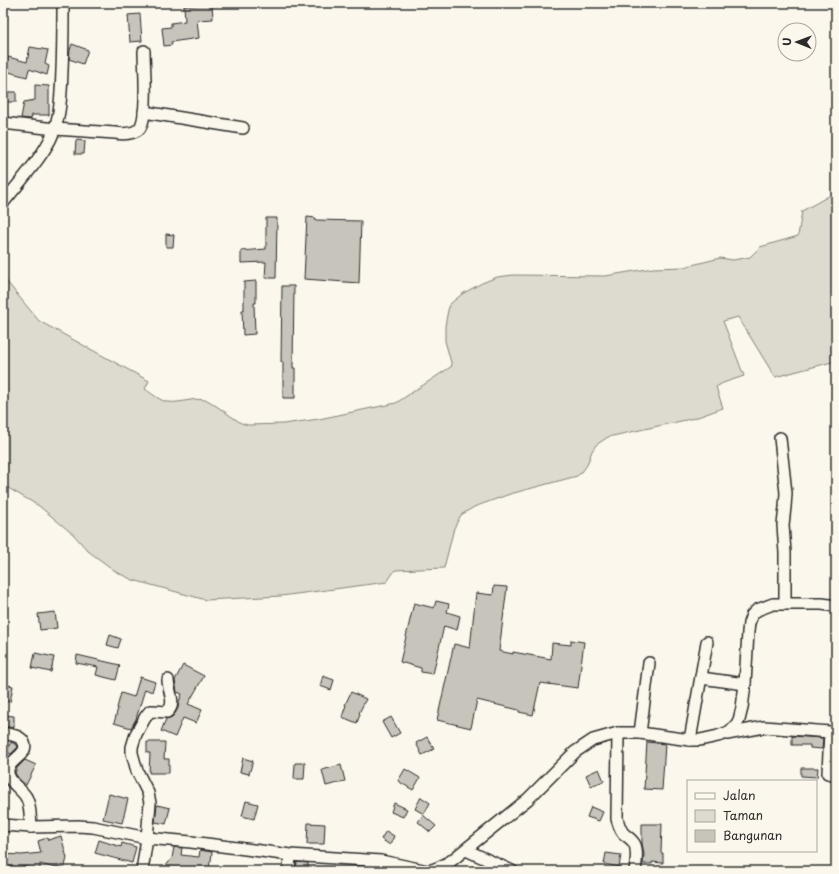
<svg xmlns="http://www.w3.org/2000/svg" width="839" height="874" font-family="'Playpen Sans',sans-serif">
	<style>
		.green { fill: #dddad0; stroke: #84827e }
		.building { fill: #c7c4bc; stroke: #2b2b2b }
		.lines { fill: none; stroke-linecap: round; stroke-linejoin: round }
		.minor-casing { stroke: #2b2b2b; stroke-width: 14 }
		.minor { stroke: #fbf7ec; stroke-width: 11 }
	</style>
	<rect width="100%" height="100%" fill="#fbf7ec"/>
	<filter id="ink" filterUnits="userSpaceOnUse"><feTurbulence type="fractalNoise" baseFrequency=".025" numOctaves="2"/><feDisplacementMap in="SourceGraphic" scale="8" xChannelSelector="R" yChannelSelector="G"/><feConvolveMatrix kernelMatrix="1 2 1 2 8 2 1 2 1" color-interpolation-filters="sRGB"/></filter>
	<g filter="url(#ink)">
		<path class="green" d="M836 192V361L775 377 738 317 723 321 744 376 723 383 716 387 723 408 695 418 608 437 596 445 592 451 587 465 582 472 577 476 510 494 474 507 461 515 454 528 444 568 395 570 387 582 281 596 206 600 133 580 118 573 88 551 74 535 39 506 3 485V277L39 321 149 381 145 389C151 393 159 400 167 402 182 404 194 396 209 401L241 423 248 425 283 424 319 419 396 403 452 366 445 341V326L448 310 450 304 462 294 482 283 497 277 513 275 605 276 653 268 684 267 720 258 733 260 750 257 760 247 798 236 802 211Z"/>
		<g class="building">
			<path d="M197 3H212L213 19 197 20 199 38 171 42 172 45 164 46 162 28 171 27V23L185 21 184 6 197 5Z"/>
			<path d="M140 14 142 41 130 42 128 15Z"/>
			<path d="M72 44 88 50 83 64 69 59 70 50Z"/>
			<path d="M30 47 48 50 45 64 49 66 47 75 29 69 27 77 5 71 8 57 27 62Z"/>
			<path d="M35 85 49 86V115H32L31 119 21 118 24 102 35 100Z"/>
			<rect x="4" y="92" width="12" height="10"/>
			<path d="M76 140 85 141 84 154H75Z"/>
			<path d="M307 217 316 218 315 220 361 221 359 283 304 279Z"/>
			<path d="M266 218H277L276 278H265L266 262 241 263V251L266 249Z"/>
			<path d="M166 234 174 235 173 247H166Z"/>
			<path d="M256 281V303H254L255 334 243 335 242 310H244V282Z"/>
			<path d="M282 286H294L293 368H295V398H283V362H281Z"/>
			<path d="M494 586 507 587 499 651 513 654V652L551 659 552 643 571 645V640L584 642 578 688 540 683 533 715 519 712V710L477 700 471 728 437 720 454 644 470 648 476 593 493 595Z"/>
			<path d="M436 601 449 604 447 612 460 616 457 630 444 626 433 674 421 672V668L400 662 414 603 434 608Z"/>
			<path d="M55 612 57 628 40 630 38 614Z"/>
			<path d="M110 635 121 639 118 648 107 645Z"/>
			<path d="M35 653 54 657 51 672 32 668Z"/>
			<path d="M77 655 120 665 116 680 96 675 98 667 76 663Z"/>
			<path d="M183 665 204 676 188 704 202 710 196 723 183 718 175 737 161 731 166 719 172 717 176 712 178 708 179 702 182 694 177 692 175 680Z"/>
			<path d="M323 676 334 680 331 690 320 686Z"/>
			<path d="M140 677 155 682 152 692 145 689 136 719 131 728 114 723 118 708H117L121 693 134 697Z"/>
			<path d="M3 684 13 686 10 702 3 700Z"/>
			<path d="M351 692 366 699 359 713 360 714 357 723 342 717 346 705H345Z"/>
			<path d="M3 715 14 716V728L3 726Z"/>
			<path d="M391 717 400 733 391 738 382 722Z"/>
			<path d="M792 736 823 738 822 749 810 748V745H792Z"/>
			<path d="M427 737 434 749 422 755 416 743Z"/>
			<path d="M11 742 17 745 18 747 11 754 6 752Z"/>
			<path d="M147 742H165L164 759H169V773H149L150 753H147Z"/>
			<path d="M647 742 665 744 662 790 644 789Z"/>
			<path d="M243 758 253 761 249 774 240 772Z"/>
			<path d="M25 760 36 765 26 785 19 779 15 773 17 768Z"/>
			<path d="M295 763H305L304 779H294Z"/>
			<path d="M341 765 345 781 326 786 322 770Z"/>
			<path d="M801 768H818L817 777 801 776Z"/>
			<path d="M405 769 420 778 413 790 398 781Z"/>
			<path d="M599 769 604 781 591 786 586 775Z"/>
			<path d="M109 794 128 799 122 823 103 819Z"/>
			<path d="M421 797 430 803 424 814 415 809Z"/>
			<path d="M246 801 258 804 254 819 242 816Z"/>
			<path d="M394 803 407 809 403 817 391 812Z"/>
			<path d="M157 805 170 808 166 824 155 822Z"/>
			<path d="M591 807 603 812 599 821 587 817Z"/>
			<path d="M423 815 436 826 430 832 418 822Z"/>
			<path d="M308 823 325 824 324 844H307Z"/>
			<path d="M642 824H662L661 853H663V863L652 862V864H643L644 854 642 843Z"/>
			<path d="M386 831 394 836 390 845 381 839Z"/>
			<path d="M61 836 67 858 64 870 40 864V871H28V867L3 866V854L22 855 41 853 38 841 47 838 48 840Z"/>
			<path d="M99 840 121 847 122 843 136 847 132 863 95 853Z"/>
			<path d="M174 847 182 848 181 855 199 857 200 850 212 852 211 861H210L209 871H162L172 858Z"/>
			<path d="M606 853 621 855 619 867 604 864Z"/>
			<path d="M297 862 308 863V871H296Z"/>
		</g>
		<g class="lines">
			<g class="minor-casing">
				<g id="minor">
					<path d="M144 112 243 128"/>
					<path d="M3 123 55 129 115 133C122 134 132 135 139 129 149 118 144 67 144 51"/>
					<path d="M3 203C17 185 34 167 46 147 61 124 61 97 62 70 63 48 63 25 63 3"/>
					<path d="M780 438 786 493 785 507 783 525 785 553V603"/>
					<path d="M701 678 745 684"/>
					<path d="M3 733C10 735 21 735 24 743 29 754 9 760 8 770 6 781 21 788 26 797 31 805 30 818 31 827"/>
					<path d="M618 733 617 819C619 825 620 830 624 834 628 837 633 840 635 845 638 853 636 863 635 871"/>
					<path d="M640 733 649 663"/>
					<path d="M727 734 764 727 830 732 828 773 836 775"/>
					<path d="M690 740 707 642"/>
					<path d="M3 825 31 827 78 826 93 827 147 838 191 842 261 851 290 855 381 861 428 871C437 869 443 866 451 861L528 799 575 752 593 740 618 733H640L690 740H700L718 736 729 732 736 725 739 720 742 708 745 684 748 632 749 623 752 615 757 610 773 604H822L836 606"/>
					<path d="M466 850 512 871"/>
					<path d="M142 871 147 838 150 803 148 793 137 771 132 753V747L136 734 146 716 150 711H153L167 712C177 704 168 691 168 680"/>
					<path d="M289 871 290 855"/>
				</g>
			</g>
			<use href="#minor" class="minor"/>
		</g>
	</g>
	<rect width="839" height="874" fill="none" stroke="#fbf7ec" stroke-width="16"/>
	<rect x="8" y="8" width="823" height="858" fill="none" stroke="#2b2b2b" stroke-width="1.5" filter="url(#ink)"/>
	<rect x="687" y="780" width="130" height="72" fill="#fbf7ec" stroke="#a8a59f"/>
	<rect x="695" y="793" width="20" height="6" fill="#fbf7ec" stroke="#a8a59f"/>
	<text x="723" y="800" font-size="12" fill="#2b2b2b">Jalan</text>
	<rect x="695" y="810" width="20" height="12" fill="#dddad0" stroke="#a8a59f"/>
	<text x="723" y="820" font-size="12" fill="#2b2b2b">Taman</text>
	<rect x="695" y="830" width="20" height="12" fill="#c7c4bc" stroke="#a8a59f"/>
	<text x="723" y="840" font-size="12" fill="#2b2b2b">Bangunan</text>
	<g transform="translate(797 42) rotate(271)"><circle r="19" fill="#fbf7ec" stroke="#a8a59f"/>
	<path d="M0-3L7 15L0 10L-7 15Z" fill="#2b2b2b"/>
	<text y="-6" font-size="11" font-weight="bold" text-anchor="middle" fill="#2b2b2b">U</text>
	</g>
</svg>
